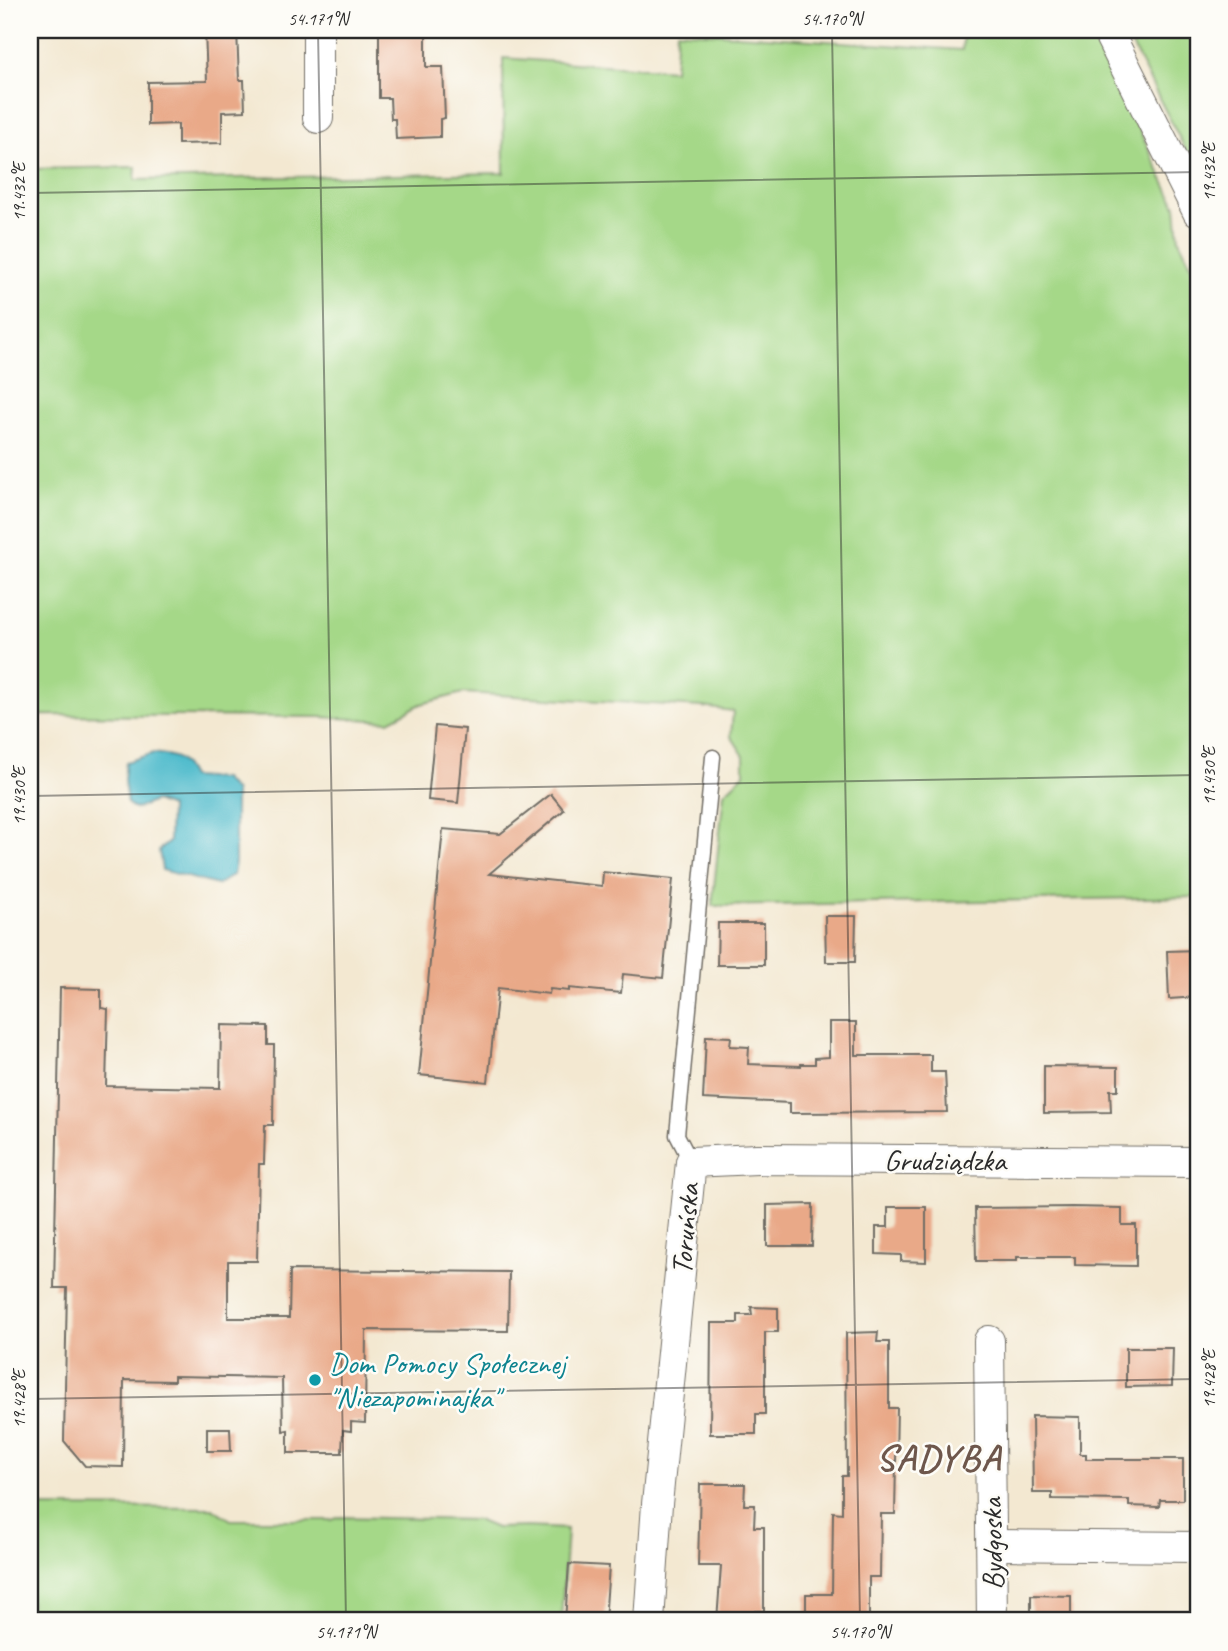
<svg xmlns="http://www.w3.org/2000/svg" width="1228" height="1651" font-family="Caveat,sans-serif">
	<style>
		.green { fill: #a5d888; stroke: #68825a; stroke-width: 2 }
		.water { fill: #50bbcc; stroke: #3e737c; stroke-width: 2 }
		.building { fill: #e9a988 }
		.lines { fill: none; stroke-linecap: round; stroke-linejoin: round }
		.lane-casing { stroke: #716d65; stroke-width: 17 }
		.street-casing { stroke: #716d65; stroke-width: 32 }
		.lane { stroke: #fff; stroke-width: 14 }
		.street { stroke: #fff; stroke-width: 30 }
		.ticks { fill: none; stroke: #2b2b2b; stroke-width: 2; stroke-opacity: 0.45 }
		.culture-dot { fill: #0f9aa8; stroke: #fdfcf7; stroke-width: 2.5 }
		.labels { text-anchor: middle; stroke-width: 5; stroke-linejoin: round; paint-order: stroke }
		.street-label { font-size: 30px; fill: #2b2b2b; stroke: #fdfcf7 }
		.culture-label { font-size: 30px; fill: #0d838f; stroke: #fdfcf7; text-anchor: start }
		.district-label { font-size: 37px; font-weight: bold; letter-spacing: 2px; fill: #6e574c; stroke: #fdfcf7 }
		.neatline { fill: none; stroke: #2b2b2b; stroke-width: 2.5 }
		.ticks-label { font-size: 18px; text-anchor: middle; fill: #2b2b2b }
	</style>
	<rect width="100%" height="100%" fill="#fdfcf7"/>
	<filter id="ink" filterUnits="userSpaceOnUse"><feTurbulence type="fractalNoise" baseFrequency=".0143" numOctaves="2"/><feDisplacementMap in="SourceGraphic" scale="14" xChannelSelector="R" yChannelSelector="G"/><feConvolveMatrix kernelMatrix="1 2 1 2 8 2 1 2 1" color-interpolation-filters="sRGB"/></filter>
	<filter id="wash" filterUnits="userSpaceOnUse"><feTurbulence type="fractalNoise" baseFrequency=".00686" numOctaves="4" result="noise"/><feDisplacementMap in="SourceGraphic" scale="28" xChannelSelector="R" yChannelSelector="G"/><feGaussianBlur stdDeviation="1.57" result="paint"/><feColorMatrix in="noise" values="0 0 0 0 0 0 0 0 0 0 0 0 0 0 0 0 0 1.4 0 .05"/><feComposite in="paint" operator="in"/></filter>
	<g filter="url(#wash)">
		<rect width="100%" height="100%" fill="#f3e8d1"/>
		<g class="green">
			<path d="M964 30H1091L1176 206 1179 240 1198 279V897L712 906 724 793 744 774V756L731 736 733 711 702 707 463 693 421 704 389 721 321 717 36 715 30 1080V169L136 167 135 180 504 173 503 58 674 70 677 31 962 50Z"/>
			<path d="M1124 30H1198V174Z"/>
			<path d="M31 1507 212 1508 231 1520H332L340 1517 477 1520 496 1528 527 1527 567 1529 561 1621H30Z"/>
		</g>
		<path class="water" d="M154 753C177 756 180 756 191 777L223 779 235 792V862L233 875 217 885 162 870 159 850 169 842 170 807 155 801 135 809 127 803 124 780 126 762Z"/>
		<g id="blocks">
			<g class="building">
				<path d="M205 30H237L239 80H244L245 111 222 112V143L178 144V124L148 125V82L207 81Z"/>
				<path d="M379 30H426V67H443L445 118 440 119V137L396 139 395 119H391L390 98H379Z"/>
				<path d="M435 726 465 729 458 803 428 800Z"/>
				<path d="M551 794 564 810 489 874 602 886 603 872 673 879 663 978 623 974 621 993 569 988V991L550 989 549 994 498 988 488 1082 419 1075 443 829 500 834Z"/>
				<path d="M825 916H856L855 962H826Z"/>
				<path d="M718 923H764V965H717Z"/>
				<path d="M1198 950V997L1169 999 1167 951Z"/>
				<path d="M60 988 101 989V1008L108 1009 106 1086 220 1088 221 1025 268 1026V1045H274L273 1125H265L264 1164H259L257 1261H228V1318H289L290 1270 509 1272 508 1331 366 1330 365 1423 351 1422V1431L343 1430 342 1453H288V1430L283 1431 282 1378 174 1376V1381L124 1380 123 1467 85 1466 64 1441 67 1288H54Z"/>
				<path d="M829 1022H856V1055H931V1072H945L947 1112 790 1113V1103L703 1099 706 1036 731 1037 730 1046 749 1047 748 1064 801 1066V1064H815V1058L829 1057Z"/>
				<path d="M1044 1066 1118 1067V1090H1110L1111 1112 1044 1113Z"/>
				<path d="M813 1204 812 1246H767V1205Z"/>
				<path d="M888 1207H926V1262L901 1261V1255L876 1254V1227H888Z"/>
				<path d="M1072 1207 1122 1208V1225H1136V1266L1075 1265V1257H1017V1261H976L975 1208Z"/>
				<path d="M751 1307 778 1308V1332H765V1414H756V1434H710L711 1323H738V1315H752Z"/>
				<path d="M878 1332 877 1342H889V1408H897L895 1514H881L880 1577H869V1621H806V1594H832L833 1512 842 1513V1476H847L846 1333Z"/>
				<path d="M1126 1348H1173L1172 1386 1126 1387Z"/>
				<path d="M1032 1416 1080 1417V1454H1086V1459H1183V1500H1160L1159 1507 1129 1506V1500L1052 1499V1493H1033Z"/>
				<path d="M207 1428H230L231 1451H207Z"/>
				<path d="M700 1484H745L744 1505H755L754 1527H764V1611H756L755 1621H717L721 1566H698Z"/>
				<path d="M569 1564 609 1566 605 1621H565Z"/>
				<path d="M1031 1595 1071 1596V1621H1031Z"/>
			</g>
		</g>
	</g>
	<g filter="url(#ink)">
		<use href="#blocks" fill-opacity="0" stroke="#716d65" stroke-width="2"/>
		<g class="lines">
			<g class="lane-casing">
				<path id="lane" d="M691 1162 677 1135 713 757"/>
			</g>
			<g class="street-casing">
				<g id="street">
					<path d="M1107 30 1198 212"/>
					<path d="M318 118V30"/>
					<path d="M989 1341 992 1621"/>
					<path d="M992 1545 1198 1547"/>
					<path d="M649 1621 657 1504 691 1162 757 1159 1198 1162"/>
				</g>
			</g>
			<use href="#lane" class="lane"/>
			<use href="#street" class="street"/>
		</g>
	</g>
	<path class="ticks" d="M318 30 346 1621M832 30 860 1621M30 193 1198 172M30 796 1198 775M30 1399 1198 1379"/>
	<circle class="culture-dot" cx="315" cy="1380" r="7"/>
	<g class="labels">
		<g class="street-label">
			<text x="945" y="1170">Grudziądzka</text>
			<text transform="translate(685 1229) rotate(-85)" y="10">Toruńska</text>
			<text transform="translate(992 1544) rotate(-91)" y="10">Bydgoska</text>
		</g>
		<g class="culture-label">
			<text x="329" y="1373">Dom Pomocy Społecznej<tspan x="329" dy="34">"Niezapominajka"</tspan></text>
		</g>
		<g class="district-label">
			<text x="939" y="1470">SADYBA</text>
		</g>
	</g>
	<rect width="1228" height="1651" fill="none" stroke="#fdfcf7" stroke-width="77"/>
	<rect x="38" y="38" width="1152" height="1574" class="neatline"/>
	<g class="ticks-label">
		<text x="318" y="25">54.171°N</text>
		<text x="832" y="25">54.170°N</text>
		<text transform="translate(1209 172) rotate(-90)" y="6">19.432°E</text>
		<text transform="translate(19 192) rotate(-90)" y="6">19.432°E</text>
		<text transform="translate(1209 776) rotate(-90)" y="6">19.430°E</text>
		<text transform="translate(19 796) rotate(-90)" y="6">19.430°E</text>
		<text transform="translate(1209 1379) rotate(-90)" y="6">19.428°E</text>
		<text transform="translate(19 1399) rotate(-90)" y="6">19.428°E</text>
		<text x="346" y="1638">54.171°N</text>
		<text x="860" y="1638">54.170°N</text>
	</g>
</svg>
